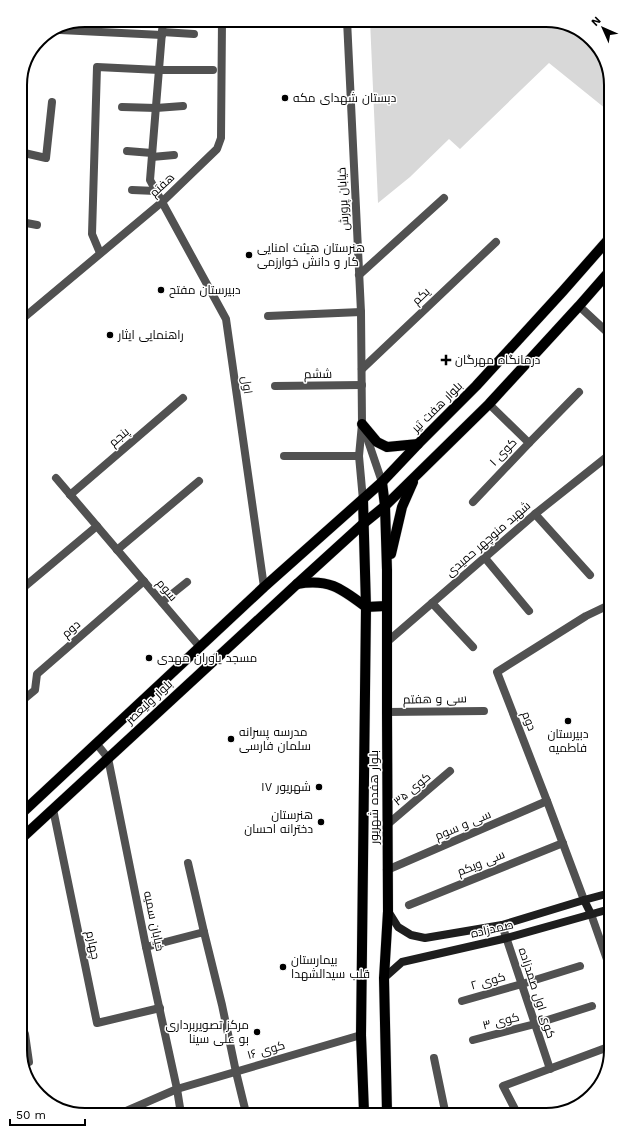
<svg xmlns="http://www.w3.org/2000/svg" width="631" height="1135" font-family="'Work Sans',Cairo,sans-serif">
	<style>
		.green { fill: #d8d8d8 }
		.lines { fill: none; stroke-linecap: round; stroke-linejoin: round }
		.primary-casing { stroke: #dbdbdb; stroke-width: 11 }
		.minor { stroke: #515151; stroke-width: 8 }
		.tertiary { stroke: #515151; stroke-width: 8 }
		.secondary { stroke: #1e1e1e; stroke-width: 8 }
		.primary { stroke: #000; stroke-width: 10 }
		.poi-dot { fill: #000; stroke: #fff; stroke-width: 1.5 }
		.labels { text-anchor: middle; stroke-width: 3; stroke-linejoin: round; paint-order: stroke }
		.poi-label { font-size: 12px; fill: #000; stroke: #fff; text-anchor: start }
		.street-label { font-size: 12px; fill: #000; stroke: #fff }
		.rim { fill: none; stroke: #000; stroke-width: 2 }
	</style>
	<rect width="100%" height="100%" fill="#fff"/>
	<path class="green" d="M370 20H551L585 33 606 60V109L549 63 460 149 449 139 410 177 378 203Z"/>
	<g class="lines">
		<g class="primary-casing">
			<g id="primary">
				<path d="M362 424 377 442 387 447 418 444"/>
				<path d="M382 482 385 506 387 570V712L388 911 384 978 387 1112"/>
				<path d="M363 500 366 607 361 1035 364 1112"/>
				<path d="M391 554 402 507 413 482"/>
				<path d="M297 584C329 578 342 589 366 607L386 606"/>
				<path d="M24 811 264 587 382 482 418 444 476 386 563 291 607 241"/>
				<path d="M24 836 297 584 364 523 385 506 489 404 579 306 607 274"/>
			</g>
		</g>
		<g class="minor">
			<path d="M163 20 150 180 226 319 264 587"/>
			<path d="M60 30 162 35"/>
			<path d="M162 32 194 34"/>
			<path d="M122 107 156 108 183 106"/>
			<path d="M127 151 152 153"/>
			<path d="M20 152 46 158 52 102"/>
			<path d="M152 157 174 155"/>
			<path d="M132 190 156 191"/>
			<path d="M21 222 37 225"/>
			<path d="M100 253 92 234 97 67 159 70H213"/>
			<path d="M359 275 444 198"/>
			<path d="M579 306 607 332"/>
			<path d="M268 316 361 312"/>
			<path d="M21 320 162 202 217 149 221 138 222 20"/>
			<path d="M362 369 496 242"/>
			<path d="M275 386 362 385"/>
			<path d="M529 443 579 392"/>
			<path d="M284 456H359"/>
			<path d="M56 478 199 646"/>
			<path d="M70 495 183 398"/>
			<path d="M473 502 529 443 489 404"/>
			<path d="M535 514 590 575"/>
			<path d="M117 550 199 481"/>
			<path d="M485 558 529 611"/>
			<path d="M23 588 97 526"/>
			<path d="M162 602 187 582"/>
			<path d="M432 603 473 647"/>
			<path d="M387 642 535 514 608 456"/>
			<path d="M23 700 35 690 37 674 144 581"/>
			<path d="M387 712 484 711"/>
			<path d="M53 809 97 1023 160 1008"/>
			<path d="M388 824 450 771"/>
			<path d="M188 863 204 932"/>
			<path d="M387 870 547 801"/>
			<path d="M584 900 547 801 497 672 586 616 609 605"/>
			<path d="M409 905 563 843"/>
			<path d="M591 914 610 968"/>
			<path d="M502 925 550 1069"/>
			<path d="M146 947 204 932 222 1005 236 1072 246 1113"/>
			<path d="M462 1001 522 984 580 966"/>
			<path d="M25 1034 29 1062 25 1063"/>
			<path d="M473 1040 535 1024 592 1006"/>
			<path d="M434 1058 445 1111"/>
			<path d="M516 1111 503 1086 611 1046"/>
			<path d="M117 1115 177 1089 361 1035"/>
		</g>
		<g class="tertiary">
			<path d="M347 20 361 312 362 424 359 456 363 500"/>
			<path d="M364 429 382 482"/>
			<path d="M96 743 108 758 146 947 177 1089 181 1114"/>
		</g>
		<g class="secondary">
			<path d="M584 900 591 914"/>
			<path d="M388 911 398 927 411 935 425 938 502 925 584 900 610 893"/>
			<path d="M384 978 402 962 507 938 610 909"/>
		</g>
		<use href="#primary" class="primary"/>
	</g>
	<g class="poi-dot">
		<circle cx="285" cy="98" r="4"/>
		<circle cx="249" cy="255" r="4"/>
		<circle cx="161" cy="290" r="4"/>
		<circle cx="110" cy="335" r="4"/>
		<path d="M444 354h4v4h4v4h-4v4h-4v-4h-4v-4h4z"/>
		<circle cx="149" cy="658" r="4"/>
		<circle cx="568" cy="721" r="4"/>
		<circle cx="231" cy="739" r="4"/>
		<circle cx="319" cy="787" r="4"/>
		<circle cx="321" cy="822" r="4"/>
		<circle cx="283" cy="967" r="4"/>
		<circle cx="257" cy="1032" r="4"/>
	</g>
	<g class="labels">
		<g class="poi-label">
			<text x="293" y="102">دبستان شهدای مکه</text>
			<text x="257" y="252">هنرستان هیئت امنایی<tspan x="257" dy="14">کار و دانش خوارزمی</tspan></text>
			<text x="169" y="294">دبیرستان مفتح</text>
			<text x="118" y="339">راهنمایی ایثار</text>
			<text x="455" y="364">درمانگاه مهرگان</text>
			<text x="157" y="662">مسجد یاوران مهدی</text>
			<text x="239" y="736">مدرسه پسرانه<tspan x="239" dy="14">سلمان فارسی</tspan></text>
			<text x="568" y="738" text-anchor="middle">دبیرستان<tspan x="568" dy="14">فاطمیه</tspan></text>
			<text x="311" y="791" text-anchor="end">۱۷ شهریور</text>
			<text x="313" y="819" text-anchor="end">هنرستان<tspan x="313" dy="14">دخترانه احسان</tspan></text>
			<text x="291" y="964">بیمارستان<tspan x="291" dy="14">قلب سیدالشهدا</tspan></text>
			<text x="249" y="1029" text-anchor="end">مرکز تصویربرداری<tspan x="249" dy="14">بو علی سینا</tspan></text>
		</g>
		<g class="street-label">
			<text transform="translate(162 185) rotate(-43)" y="4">هفتم</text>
			<text transform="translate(343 199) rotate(-93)" y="4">خیابان پرورش</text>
			<text transform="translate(421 296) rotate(-43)" y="4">یکم</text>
			<text transform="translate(318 374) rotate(-1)" y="4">ششم</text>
			<text transform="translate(247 385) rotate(82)" y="4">اول</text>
			<text transform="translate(437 407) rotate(-45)" y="4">بلوار هفت تیر</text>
			<text transform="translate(119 437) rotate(-41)" y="4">پنجم</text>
			<text transform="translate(503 452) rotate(-46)" y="4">کوی ۱</text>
			<text transform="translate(488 539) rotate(-41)" y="4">شهبد منوچهر حمیدی</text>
			<text transform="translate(167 590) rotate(50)" y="4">سوم</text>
			<text transform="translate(71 629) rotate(-41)" y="4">دوم</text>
			<text transform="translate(435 699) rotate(-1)" y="4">سی و هفتم</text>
			<text transform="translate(149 702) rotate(-43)" y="4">بلوار ولیعصر</text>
			<text transform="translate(529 721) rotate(69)" y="4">دوم</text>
			<text transform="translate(412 789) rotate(-40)" y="4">کوی ۳۵</text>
			<text transform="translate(374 797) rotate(-90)" y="4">بلوار هفده شهریور</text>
			<text transform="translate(463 825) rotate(-23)" y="4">سی و سوم</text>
			<text transform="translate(481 863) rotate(-22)" y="4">سی ویکم</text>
			<text transform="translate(154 921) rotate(78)" y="4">خیابان سمیه</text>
			<text transform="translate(492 929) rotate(-13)" y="4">صمدزاده</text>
			<text transform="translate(93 945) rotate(78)" y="4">چهارم</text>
			<text transform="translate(488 981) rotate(-16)" y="4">کوی ۲</text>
			<text transform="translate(537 993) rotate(72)" y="4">کوی اول صمدزاده</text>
			<text transform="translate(501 1021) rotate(-14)" y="4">کوی ۳</text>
			<text transform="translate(266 1050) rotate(-16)" y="4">کوی ۱۶</text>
		</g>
	</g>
	<path d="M0 0H631V1135H0ZM85 27H546A58 58 0 0 1 604 85V1050A58 58 0 0 1 546 1108H85A58 58 0 0 1 27 1050V85A58 58 0 0 1 85 27Z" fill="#fff" fill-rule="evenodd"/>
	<path class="rim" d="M85 27H546A58 58 0 0 1 604 85V1050A58 58 0 0 1 546 1108H85A58 58 0 0 1 27 1050V85A58 58 0 0 1 85 27Z"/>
	<g transform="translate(603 28) rotate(315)" stroke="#ffffff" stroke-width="3" paint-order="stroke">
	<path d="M0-3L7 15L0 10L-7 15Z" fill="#000000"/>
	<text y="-6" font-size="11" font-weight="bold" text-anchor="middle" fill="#000000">N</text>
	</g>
	<path d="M10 1119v6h75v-6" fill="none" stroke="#000000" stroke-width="2"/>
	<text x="16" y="1119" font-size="12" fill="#000000" stroke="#ffffff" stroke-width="3" paint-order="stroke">50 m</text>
</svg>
